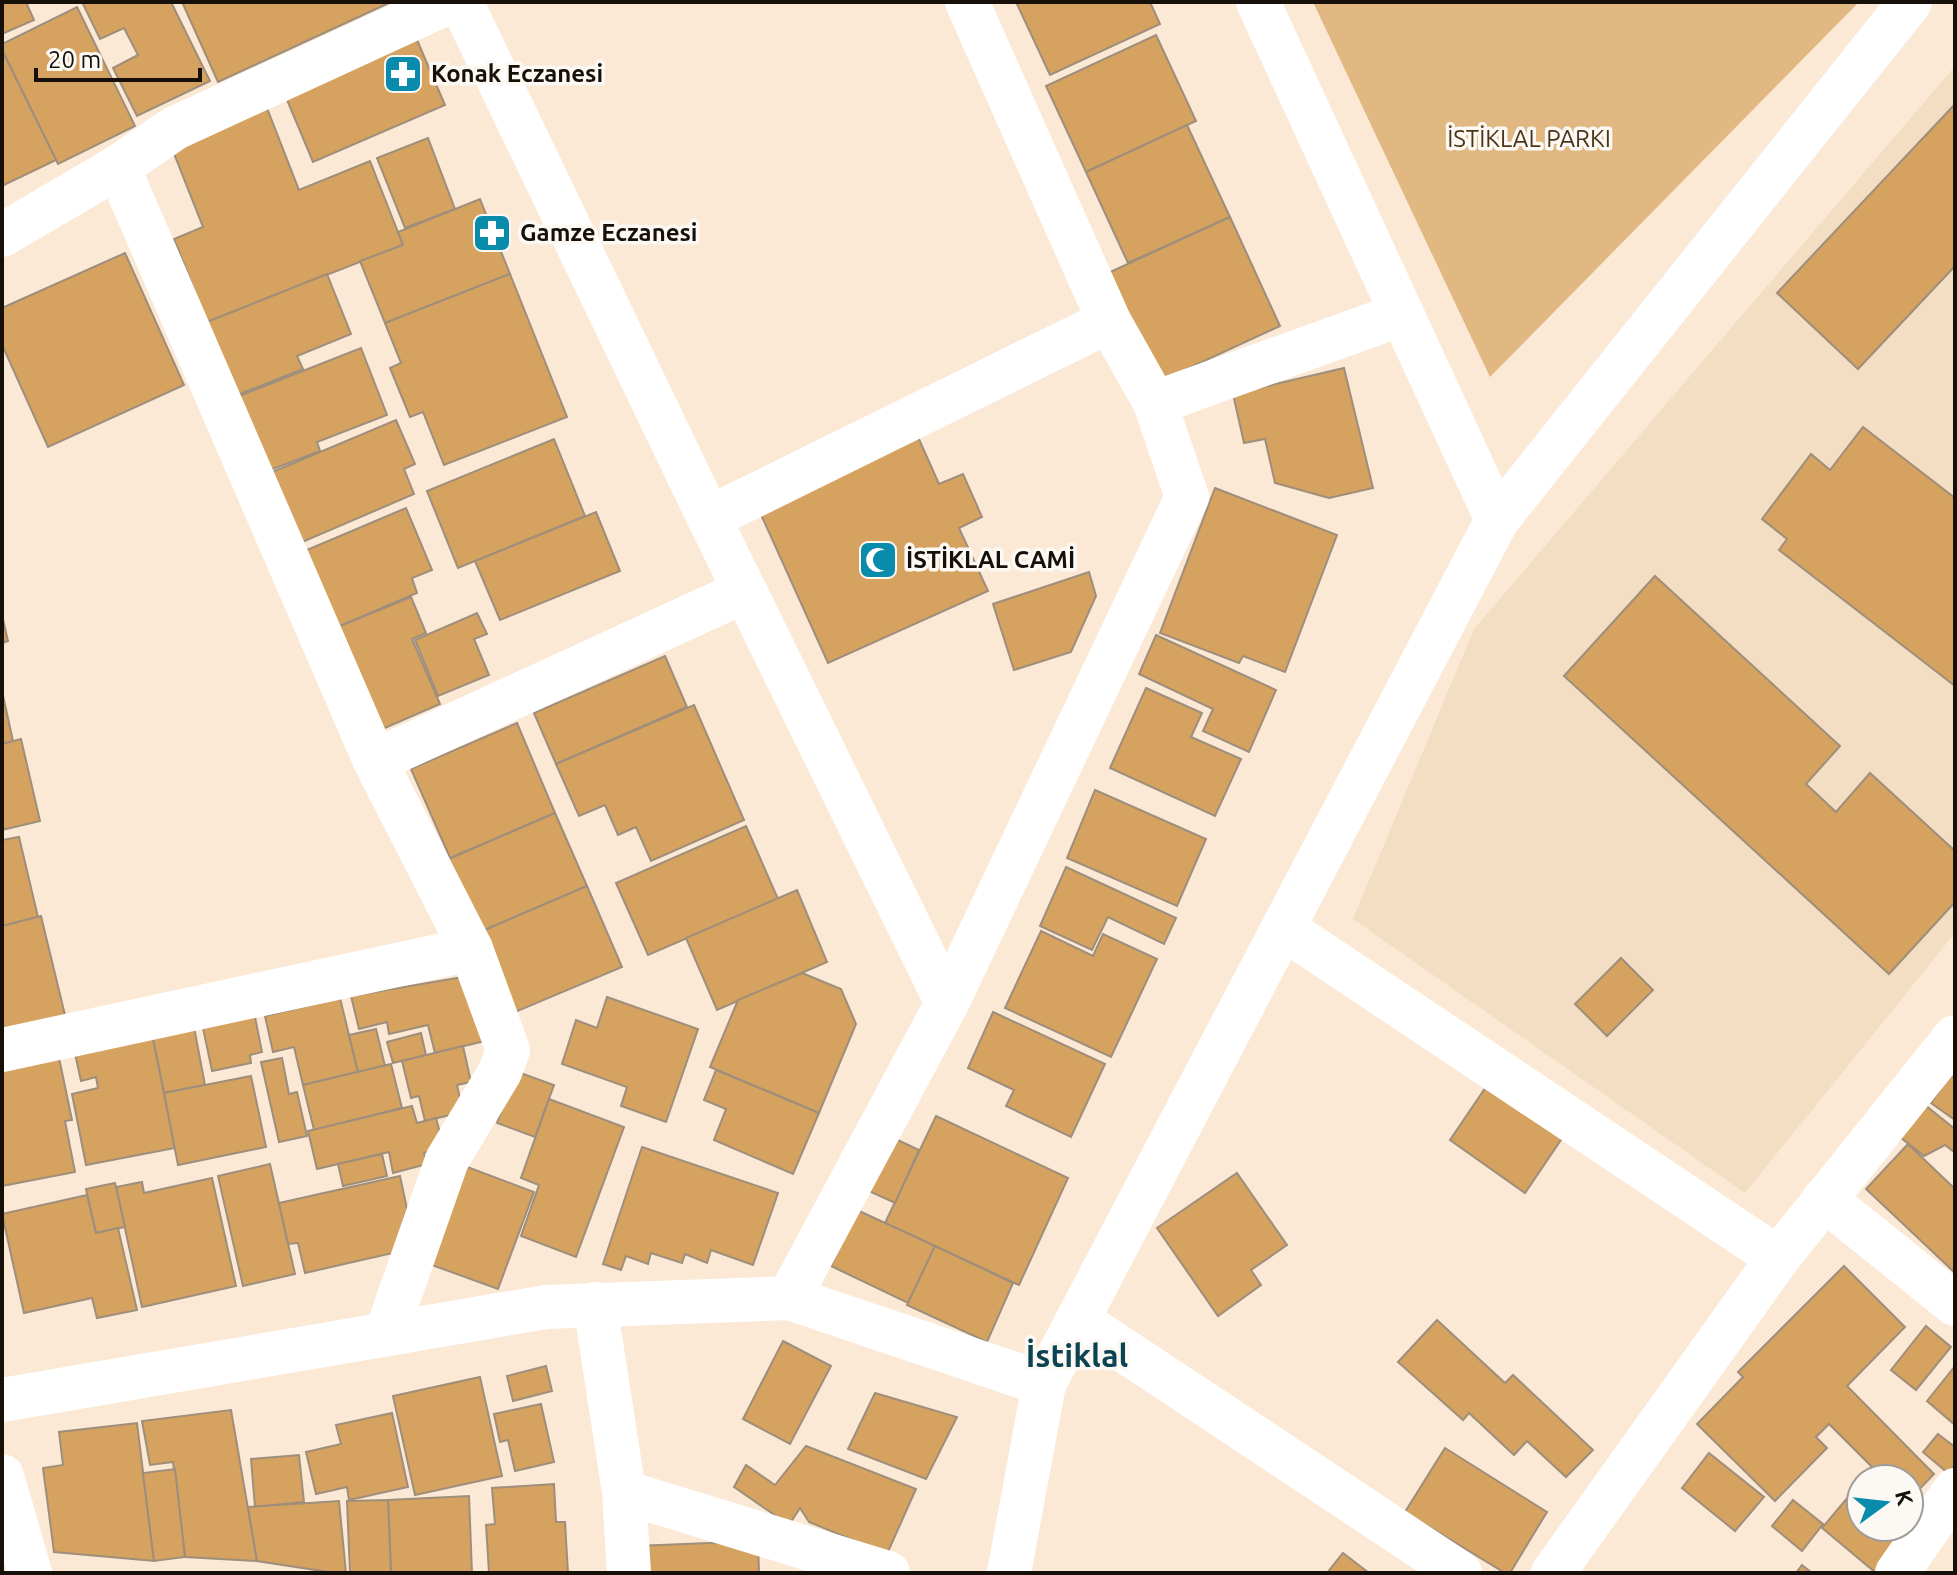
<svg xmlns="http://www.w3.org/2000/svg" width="1957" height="1575" font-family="Ubuntu,sans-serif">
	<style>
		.built { fill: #f4dec3 }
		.green { fill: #e1b782 }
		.building { fill: #d5a260; stroke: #9e8e7b; stroke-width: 2 }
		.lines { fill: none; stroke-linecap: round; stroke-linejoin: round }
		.minor { stroke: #fff; stroke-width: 44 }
		.labels { text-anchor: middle; stroke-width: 7; stroke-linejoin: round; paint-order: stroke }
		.poi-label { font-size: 24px; font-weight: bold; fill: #161009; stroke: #fcf9f5; text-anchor: start }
		.park-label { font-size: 24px; fill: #4b3518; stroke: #fcf9f5 }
		.district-label { font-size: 32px; font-weight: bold; fill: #0c4353; stroke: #fcf9f5 }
	</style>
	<rect width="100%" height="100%" fill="#fbe9d5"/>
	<path class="built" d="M1955 66V933L1745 1193 1353 919 1474 629Z"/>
	<path class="green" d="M1313 2H1859L1490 377Z"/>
	<g class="building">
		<path d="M2 2H26L34 20 2 34Z"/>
		<path d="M87 2H171L210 81 137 116 113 68 138 55 124 28 100 39 83 4Z"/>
		<path d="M182 2H391L218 82Z"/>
		<path d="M1016 2H1150L1160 24 1050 75Z"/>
		<path d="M77 7 135 126 58 164 2 50V44Z"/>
		<path d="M414 33 445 105 313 162 282 88Z"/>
		<path d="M1156 35 1196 121 1086 172 1046 86Z"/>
		<path d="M2 50 56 160 2 186Z"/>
		<path d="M1955 104V266L1858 369 1777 293Z"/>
		<path d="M267 108 299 190 370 161 403 245 207 322 174 239 203 227 171 146Z"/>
		<path d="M1187 125 1230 217 1128 263 1086 172Z"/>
		<path d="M428 138 455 209 405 228 377 158Z"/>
		<path d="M480 199 510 274 385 323 360 261 403 245 398 232Z"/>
		<path d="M1230 217 1280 326 1159 382 1108 273Z"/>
		<path d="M125 253 184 385 48 447 4 349 2 350V308Z"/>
		<path d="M327 274 351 334 297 356 303 369 235 396 207 322Z"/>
		<path d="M510 274 567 417 444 465 423 412 410 417 390 368 401 363 385 323Z"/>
		<path d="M361 348 387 415 317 442 320 451 268 471 239 396Z"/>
		<path d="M1344 368 1373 488 1329 498 1275 483 1265 439 1244 443 1233 394Z"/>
		<path d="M396 420 415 464 404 469 414 494 300 543 270 473Z"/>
		<path d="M1863 427 1955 498V686L1779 550 1787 539 1762 519 1811 454 1830 470Z"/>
		<path d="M918 437 939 484 963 474 982 517 959 528 988 591 828 663 758 508Z"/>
		<path d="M554 439 585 516 458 568 427 491Z"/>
		<path d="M1215 488 1337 535 1285 672 1243 656 1239 663 1160 633Z"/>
		<path d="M406 508 432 570 412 578 417 593 326 632 295 555Z"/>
		<path d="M596 512 620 571 500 620 475 561Z"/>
		<path d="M1089 572 1096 596 1071 652 1014 670 993 604Z"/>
		<path d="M1655 576 1840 746 1806 784 1836 812 1870 773 1955 851V902L1889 974 1564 676Z"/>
		<path d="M411 597 426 633 412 639 440 704 378 731 335 628Z"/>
		<path d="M477 613 487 634 474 639 489 675 438 696 415 640Z"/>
		<path d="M2 615 8 641 2 643Z"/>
		<path d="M1156 635 1276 690 1249 752 1203 731 1213 709 1139 674Z"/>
		<path d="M665 656 687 707 556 764 534 713Z"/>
		<path d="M1146 688 1202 713 1191 737 1241 759 1215 816 1110 768Z"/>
		<path d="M2 691 13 741 2 744Z"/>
		<path d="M694 705 744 820 651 861 636 827 618 835 605 805 579 816 556 764Z"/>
		<path d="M517 723 555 813 450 858 411 769Z"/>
		<path d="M21 739 40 821 2 830V744Z"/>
		<path d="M1095 790 1206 839 1177 906 1067 858Z"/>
		<path d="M555 813 587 886 473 935 442 862Z"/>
		<path d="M746 826 778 899 648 955 616 883Z"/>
		<path d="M19 837 38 917 2 926V840Z"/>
		<path d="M1066 867 1176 918 1164 944 1108 917 1092 950 1040 926Z"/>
		<path d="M587 886 622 967 508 1015 473 935Z"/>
		<path d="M797 890 827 962 717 1010 686 938Z"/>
		<path d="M41 916 65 1015 2 1030V926Z"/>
		<path d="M1041 931 1093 956 1103 934 1157 959 1111 1057 1005 1008Z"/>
		<path d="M1621 958 1653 990 1607 1036 1575 1004Z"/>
		<path d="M802 973 841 989 856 1024 819 1113 710 1067 738 1000Z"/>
		<path d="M469 976 485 1041 435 1053 428 1025 389 1034 387 1022 359 1029 351 996Z"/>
		<path d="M607 997 698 1029 666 1122 621 1106 627 1087 562 1064 576 1020 597 1028Z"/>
		<path d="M340 998 358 1072 303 1085 294 1047 273 1052 265 1016Z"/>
		<path d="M254 1012 262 1052 250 1055 251 1063 212 1071 202 1023Z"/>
		<path d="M993 1012 1105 1064 1071 1137 1006 1106 1014 1090 968 1068Z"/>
		<path d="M194 1027 205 1085 164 1093 152 1035Z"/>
		<path d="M376 1029 385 1066 358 1072 349 1035Z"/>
		<path d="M421 1033 426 1055 393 1063 387 1042Z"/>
		<path d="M152 1034 175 1148 86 1165 72 1094 98 1088 96 1077 81 1081 74 1049Z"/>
		<path d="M463 1046 471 1082 457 1085 463 1112 425 1121 419 1096 411 1098 402 1061Z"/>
		<path d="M58 1053 72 1120 65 1121 75 1172 2 1186V1064Z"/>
		<path d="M282 1058 289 1094 297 1092 307 1136 279 1142 261 1062Z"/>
		<path d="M391 1064 402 1108 314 1130 303 1085Z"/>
		<path d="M1955 1068V1120L1931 1103Z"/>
		<path d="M716 1070 819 1113 793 1174 714 1140 726 1109 704 1100Z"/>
		<path d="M515 1071 554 1085 535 1137 497 1123Z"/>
		<path d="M251 1076 266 1147 178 1165 164 1093Z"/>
		<path d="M1490 1081 1565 1134 1525 1193 1450 1140Z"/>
		<path d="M549 1099 624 1127 576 1257 521 1236 539 1185 521 1178Z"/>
		<path d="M1925 1105 1955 1129V1153L1945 1145 1924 1156 1900 1137Z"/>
		<path d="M412 1106 417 1123 436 1118 444 1148 424 1153 427 1164 393 1173 389 1152 317 1169 308 1131Z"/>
		<path d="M936 1116 1068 1178 1019 1285 885 1223Z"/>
		<path d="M883 1133 919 1150 895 1203 858 1186Z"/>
		<path d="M1908 1144 1955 1189V1269L1953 1271 1866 1189Z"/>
		<path d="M642 1147 778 1193 753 1265 711 1250 707 1263 685 1254 682 1263 651 1253 648 1264 626 1256 621 1270 603 1264Z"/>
		<path d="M382 1154 387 1176 343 1186 338 1164Z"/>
		<path d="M454 1162 534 1192 498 1289 418 1260Z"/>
		<path d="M270 1164 295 1274 243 1286 218 1176Z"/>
		<path d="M1237 1173 1287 1245 1251 1270 1261 1285 1218 1316 1157 1228Z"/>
		<path d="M400 1176 407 1209 393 1253 305 1273 298 1243 288 1244 279 1203Z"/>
		<path d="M212 1178 236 1286 142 1307 116 1187 142 1182 144 1193Z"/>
		<path d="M115 1183 125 1227 96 1233 86 1189Z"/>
		<path d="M87 1195 96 1233 118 1228 137 1310 97 1318 92 1298 24 1313 2 1214Z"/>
		<path d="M857 1210 935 1246 908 1303 831 1266Z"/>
		<path d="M935 1246 1013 1283 987 1342 907 1305Z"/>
		<path d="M1844 1266 1905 1327 1847 1386 1934 1474 1909 1500V1479H1884L1829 1424 1816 1437 1827 1448 1775 1501 1697 1424 1743 1377 1738 1372Z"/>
		<path d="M1437 1320 1505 1383 1513 1375 1593 1450 1566 1477 1527 1441 1514 1455 1469 1413 1463 1420 1398 1362Z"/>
		<path d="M1926 1326 1951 1347 1916 1390 1891 1370Z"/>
		<path d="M783 1341 831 1366 790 1444 743 1419Z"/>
		<path d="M546 1366 552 1391 513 1401 507 1376Z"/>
		<path d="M1955 1366V1425L1927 1401Z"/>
		<path d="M480 1377 502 1476 415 1495 393 1396Z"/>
		<path d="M875 1393 957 1417 926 1479 848 1449Z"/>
		<path d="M541 1404 554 1462 515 1471 508 1440 500 1442 494 1414Z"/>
		<path d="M231 1410 257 1561 185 1557 173 1462 150 1465 142 1421Z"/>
		<path d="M392 1413 408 1487 349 1500 347 1487 316 1494 306 1452 341 1444 336 1425Z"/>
		<path d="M137 1423 154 1561 54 1552 43 1468 63 1465 59 1432Z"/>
		<path d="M1938 1434 1955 1447V1465L1948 1473 1923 1452Z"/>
		<path d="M806 1446 916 1489 887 1554 809 1522 800 1508 789 1525 734 1487 746 1465 775 1485Z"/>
		<path d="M1445 1448 1547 1512 1510 1573H1505L1405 1512Z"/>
		<path d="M1709 1453 1764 1497 1735 1531 1682 1488Z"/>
		<path d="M299 1455 304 1502 255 1507 251 1459Z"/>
		<path d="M175 1469 185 1557 154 1561 143 1473Z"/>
		<path d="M554 1484 556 1522H565L568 1573H489L486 1525 495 1524 492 1488Z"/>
		<path d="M1854 1490 1861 1496V1527H1898L1907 1534 1876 1573 1822 1528Z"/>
		<path d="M469 1496 472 1573H391L388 1500Z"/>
		<path d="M388 1500 391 1573H350L347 1501Z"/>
		<path d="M1793 1500 1823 1524 1802 1551 1772 1526Z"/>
		<path d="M339 1501 346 1573H335L257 1561 248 1507Z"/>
		<path d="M758 1541 759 1573H637L636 1546Z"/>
		<path d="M1343 1553 1369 1573H1327Z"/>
		<path d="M1802 1565 1812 1573H1796Z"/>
	</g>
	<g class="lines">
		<g class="minor">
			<path d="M461 2 709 518 947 1003 789 1298"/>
			<path d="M1258 2 1497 520"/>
			<path d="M118 167 375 761 471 949 508 1050 500 1072 447 1160 386 1334"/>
			<path d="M2 235 118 167 175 128 449 2"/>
			<path d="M1155 403 1402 314"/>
			<path d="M709 518 1109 321"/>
			<path d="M375 761 745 591"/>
			<path d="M1283 928 1778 1258"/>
			<path d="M947 1003 1187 497 1155 403 1109 321 967 2"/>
			<path d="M2 1050 471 949"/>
			<path d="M1824 1199 1955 1304"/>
			<path d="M595 1304 624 1492 629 1573"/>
			<path d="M1078 1320 1460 1573"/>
			<path d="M2 1400 546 1307 789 1298 1044 1384"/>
			<path d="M2 1476 30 1573"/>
			<path d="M624 1492 888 1573"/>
			<path d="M1009 1573 1044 1384 1497 520 1910 2"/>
			<path d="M1553 1573 1778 1258 1955 1037"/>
			<path d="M1897 1573 1955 1490"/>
		</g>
	</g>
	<defs>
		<g id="pharmacy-square" transform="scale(2)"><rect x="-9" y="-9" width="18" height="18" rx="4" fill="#098bac" stroke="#fcf9f5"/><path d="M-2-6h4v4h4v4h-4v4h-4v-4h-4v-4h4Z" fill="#fff"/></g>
		<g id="mosque-square" transform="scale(2)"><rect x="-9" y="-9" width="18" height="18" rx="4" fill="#098bac" stroke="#fcf9f5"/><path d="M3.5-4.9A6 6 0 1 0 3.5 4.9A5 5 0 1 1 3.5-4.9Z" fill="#fff"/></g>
	</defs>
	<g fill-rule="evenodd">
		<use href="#pharmacy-square" x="403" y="74"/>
		<use href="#pharmacy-square" x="492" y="233"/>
		<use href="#mosque-square" x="878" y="560"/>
	</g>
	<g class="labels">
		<g class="poi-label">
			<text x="431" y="82">Konak Eczanesi</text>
			<text x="520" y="241">Gamze Eczanesi</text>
			<text x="906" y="568">İSTİKLAL CAMİ</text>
		</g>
		<g class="park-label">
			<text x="1529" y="147">İSTİKLAL PARKI</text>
		</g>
		<g class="district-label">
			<text x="1077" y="1367">İstiklal</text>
		</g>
	</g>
	<rect width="1957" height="1575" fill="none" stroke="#161009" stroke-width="8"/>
	<g transform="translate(1885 1503) rotate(75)"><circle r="38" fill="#fcf9f5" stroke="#a09c97" stroke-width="2"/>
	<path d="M0-6L14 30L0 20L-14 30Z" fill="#098bac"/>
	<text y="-12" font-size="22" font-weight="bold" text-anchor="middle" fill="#161009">K</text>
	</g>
	<path d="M36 68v12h164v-12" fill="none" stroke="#161009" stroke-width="4"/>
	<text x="48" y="68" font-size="24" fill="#161009" stroke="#fcf9f5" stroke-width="6" paint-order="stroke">20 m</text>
</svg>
